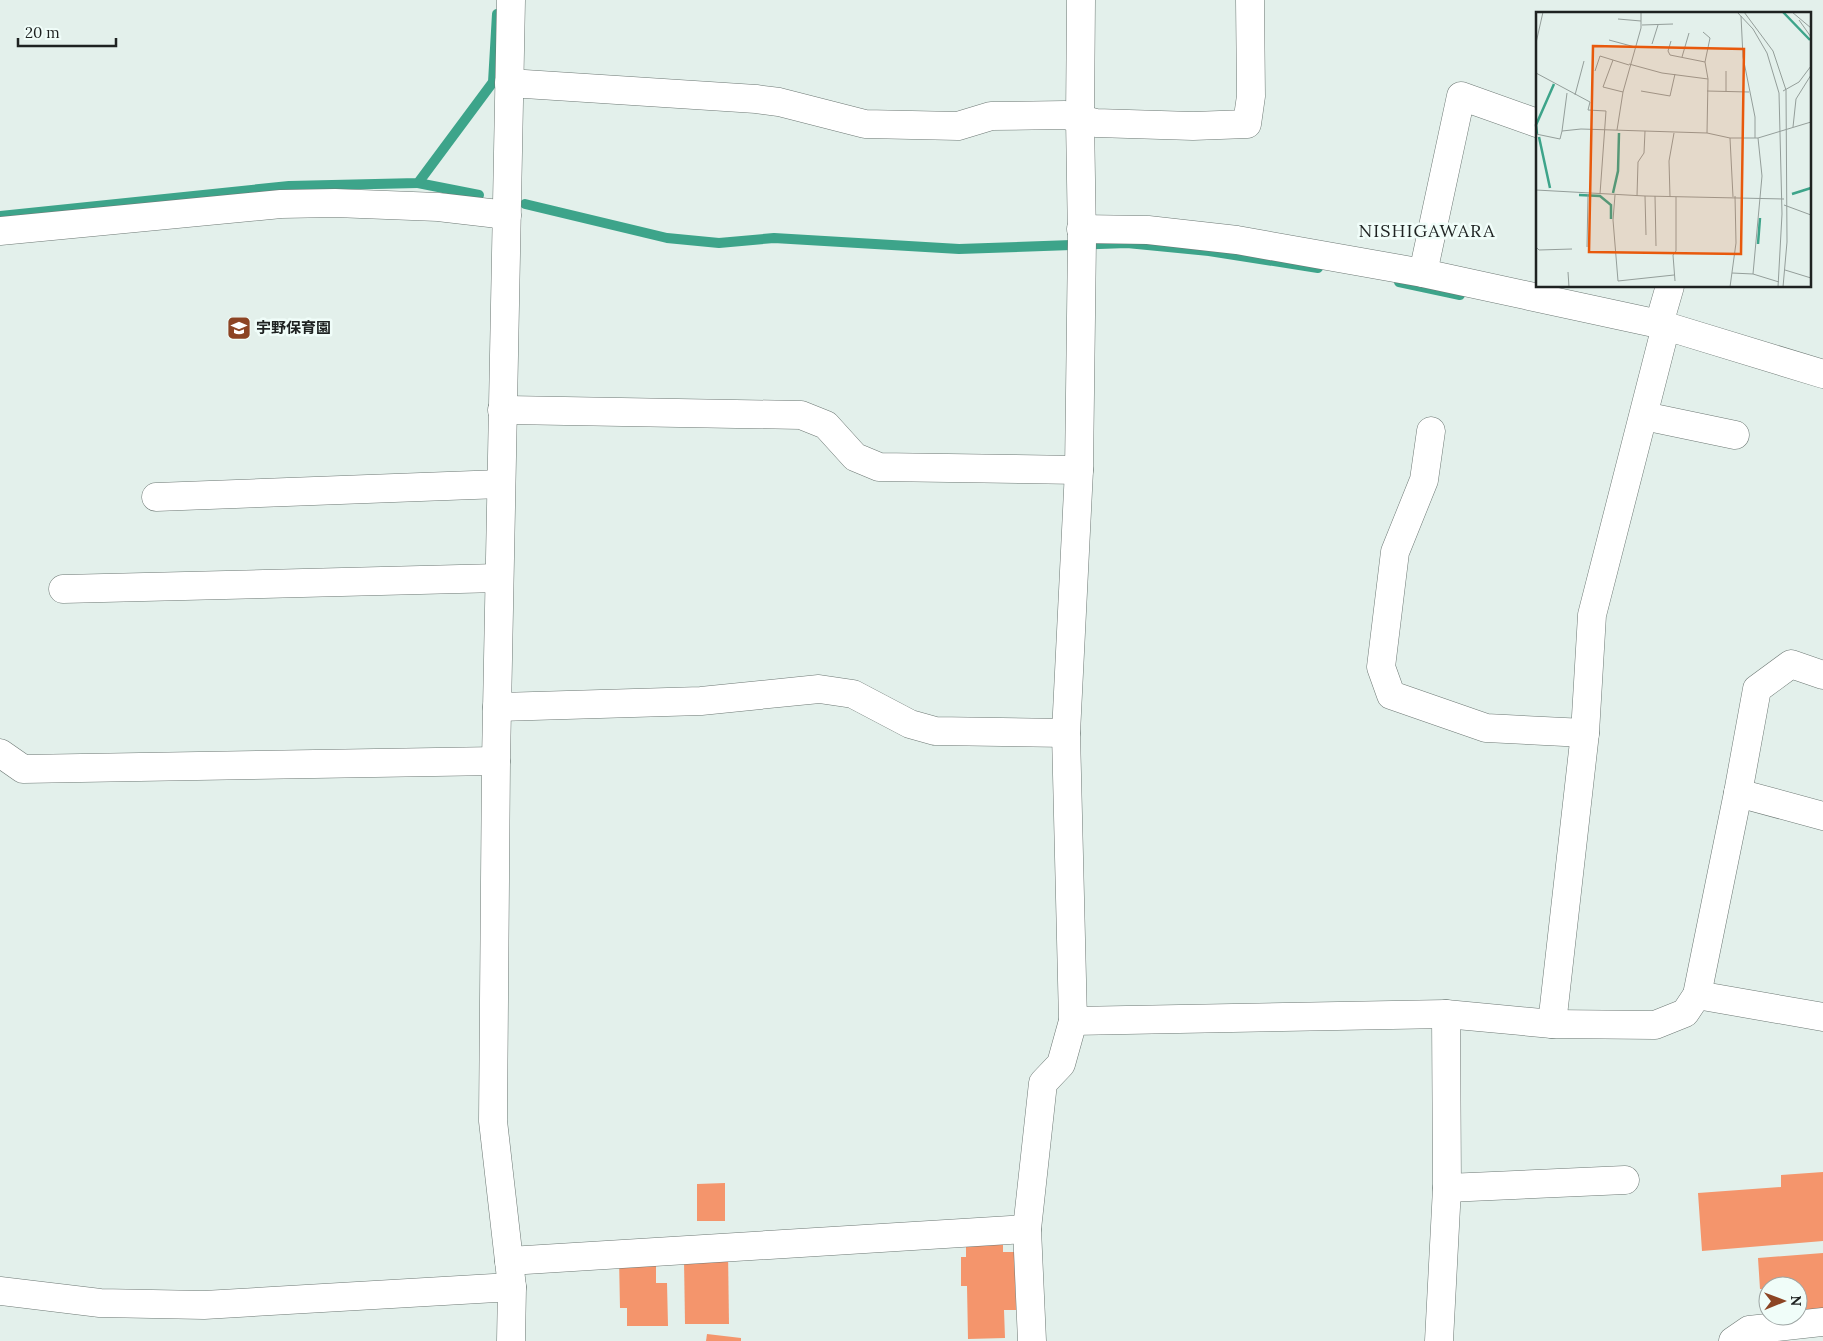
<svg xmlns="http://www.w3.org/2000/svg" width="1823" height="1341" font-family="Lora,'Noto Sans JP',serif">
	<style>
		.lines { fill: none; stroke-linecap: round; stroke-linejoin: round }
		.stream { stroke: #3da48a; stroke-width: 10 }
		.building { fill: #f4956c }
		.minor-casing { stroke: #6d7874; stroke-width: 29 }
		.minor { stroke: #fff; stroke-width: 28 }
		.labels { text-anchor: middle; stroke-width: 5; stroke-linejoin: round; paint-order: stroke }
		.poi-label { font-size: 15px; font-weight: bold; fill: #1e2221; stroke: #f0fdf9; text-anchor: start }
		.quarter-label { font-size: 18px; letter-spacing: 1px; fill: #1e2221; stroke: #f0fdf9 }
		.inset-river { fill: none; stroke: #3da48a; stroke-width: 2.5 }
		.inset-road { fill: none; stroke: #949e9a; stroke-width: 1 }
		.view { fill: #e8590c; fill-opacity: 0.15; stroke: #e8590c; stroke-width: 2.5 }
		.inset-edge { fill: none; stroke: #1e2221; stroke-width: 2.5 }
	</style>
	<rect width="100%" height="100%" fill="#e3f0eb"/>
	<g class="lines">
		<g class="stream">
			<path d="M418 183 479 195"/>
			<path d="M525 204 667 238 719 243 774 238 959 249 1127 243 1209 251 1318 268"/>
			<path d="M0 216 289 186 418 183 493 82 497 14"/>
			<path d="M1399 282 1460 295"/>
		</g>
	</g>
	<g class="building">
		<path d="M1823 1172V1241L1702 1251 1698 1193 1781 1187V1175Z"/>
		<path d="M725 1183V1221H697V1184Z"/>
		<path d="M1003 1239V1252H1015L1016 1310H1004L1005 1338 968 1339 967 1286H961V1257H966V1240Z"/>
		<path d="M728 1251 729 1324H685L684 1260Z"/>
		<path d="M1823 1253V1309L1798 1311V1286H1768V1289H1760L1758 1258Z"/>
		<path d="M656 1257V1283H667L668 1326H627V1308H620L619 1258Z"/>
		<path d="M707 1334 741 1338V1341H706Z"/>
	</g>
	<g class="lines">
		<g class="minor-casing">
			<g id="minor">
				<path d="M511 0 496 761 493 1121 512 1287 511 1341"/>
				<path d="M509 83 756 99 779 102 865 124 958 126 991 116 1065 115 1096 123 1193 126 1247 124 1251 96 1250 0"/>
				<path d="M1081 229 1148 230 1237 240 1423 273 1659 324 1823 374"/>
				<path d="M0 231 281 204 335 203 438 207 507 215"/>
				<path d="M1423 273 1461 96 1537 123"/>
				<path d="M1659 324 1670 286"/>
				<path d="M502 410 801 415 826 425 855 457 879 467 1079 470"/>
				<path d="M1644 416 1735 435"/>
				<path d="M1431 431 1424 480 1395 552 1381 667 1391 695 1486 728 1585 733"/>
				<path d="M156 497 501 484"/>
				<path d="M63 589 499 578"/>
				<path d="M497 707 701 701 819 689 853 694 910 724 935 731 1066 733"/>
				<path d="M0 753 23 769 496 761"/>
				<path d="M1738 793 1823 816"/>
				<path d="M1697 995 1823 1017"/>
				<path d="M1073 1021 1446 1014 1552 1024 1585 733 1592 615 1666 326"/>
				<path d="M1552 1024 1655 1025 1685 1013 1697 995 1738 793 1757 689 1791 664 1823 675"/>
				<path d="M1447 1188 1625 1180"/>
				<path d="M509 1261 1027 1229"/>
				<path d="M0 1291 100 1303 204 1305 512 1287"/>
				<path d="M1032 1341 1027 1229 1043 1083 1061 1064 1073 1021 1066 733 1079 470 1082 240 1080 119 1081 0"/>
				<path d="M1439 1341 1447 1188 1446 1014"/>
				<path d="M1733 1341 1749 1330 1823 1322"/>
			</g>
		</g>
		<use href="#minor" class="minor"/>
	</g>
	<defs>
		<g id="school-square" transform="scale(1.25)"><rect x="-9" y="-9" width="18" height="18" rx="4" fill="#8c4424" stroke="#f0fdf9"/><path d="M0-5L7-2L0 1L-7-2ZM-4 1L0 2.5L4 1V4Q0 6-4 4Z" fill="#fff"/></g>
	</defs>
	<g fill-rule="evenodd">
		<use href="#school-square" x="239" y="328"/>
	</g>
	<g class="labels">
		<g class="poi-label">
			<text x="256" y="333">宇野保育園</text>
		</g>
		<g class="quarter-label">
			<text x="1427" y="237">NISHIGAWARA</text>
		</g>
	</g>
	<g transform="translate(1536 12)">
		<rect width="275" height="275" fill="#e3f0eb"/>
		<path class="inset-river" d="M247 0 274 28M1 122 0 113 18 72M3 125 14 176M77 181 82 159 83 121M256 182 275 176M43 183 64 184 75 193V207M222 232 224 206"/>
		<path class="inset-road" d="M201 0 217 17 231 41 243 81 246 202 242 275M208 0 237 39 250 78 251 230 247 275M256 0 275 16M205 4 207 45 219 105V126M82 7 105 9M263 8 275 25M106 13 137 12M167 20 174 26 169 50M73 28 99 35M135 29 132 39 134 43 169 50 172 67M0 31 7 0M116 32 122 13M146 45 153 21M77 48 67 75 87 80M93 52 126 61 172 67 171 121M59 59 64 44 93 53M190 59V79M0 61 54 90 52 98 70 99 64 182M105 79 134 84 139 62M171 79 213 80M247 79 263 70 275 54M39 83 48 49M257 115 260 87 275 63M81 118 87 80 105 16V0M26 119 31 81M0 122 24 127 26 119 45 117 171 121 194 126H222L275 110M194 126 197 185M0 178 109 184 248 187M79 183 77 208 82 269 138 263M101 184 102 150 108 141 109 119M109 184 110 223M119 184 120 234M134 185 133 149 138 121M248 193 275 203M0 235 3 238 36 237M51 235 52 182M249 258 275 266M32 260 33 275M196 261 217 262 243 270M217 262 226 164 222 126M139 269 137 243 140 239V185M194 275 200 231 199 184"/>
		<path class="view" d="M57 34 208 37 205 242 53 240Z"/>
		<rect width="275" height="275" class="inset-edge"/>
	</g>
	<g transform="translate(1783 1301) rotate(89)"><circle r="24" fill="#f0fdf9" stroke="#9ca5a3"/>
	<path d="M0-4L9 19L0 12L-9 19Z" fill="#8c4424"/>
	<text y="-8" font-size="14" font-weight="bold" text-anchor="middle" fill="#1e2221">N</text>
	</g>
	<path d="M18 38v8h98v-8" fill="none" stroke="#1e2221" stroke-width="2.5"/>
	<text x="25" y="38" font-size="15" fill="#1e2221" stroke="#f0fdf9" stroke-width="4" paint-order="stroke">20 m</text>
</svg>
